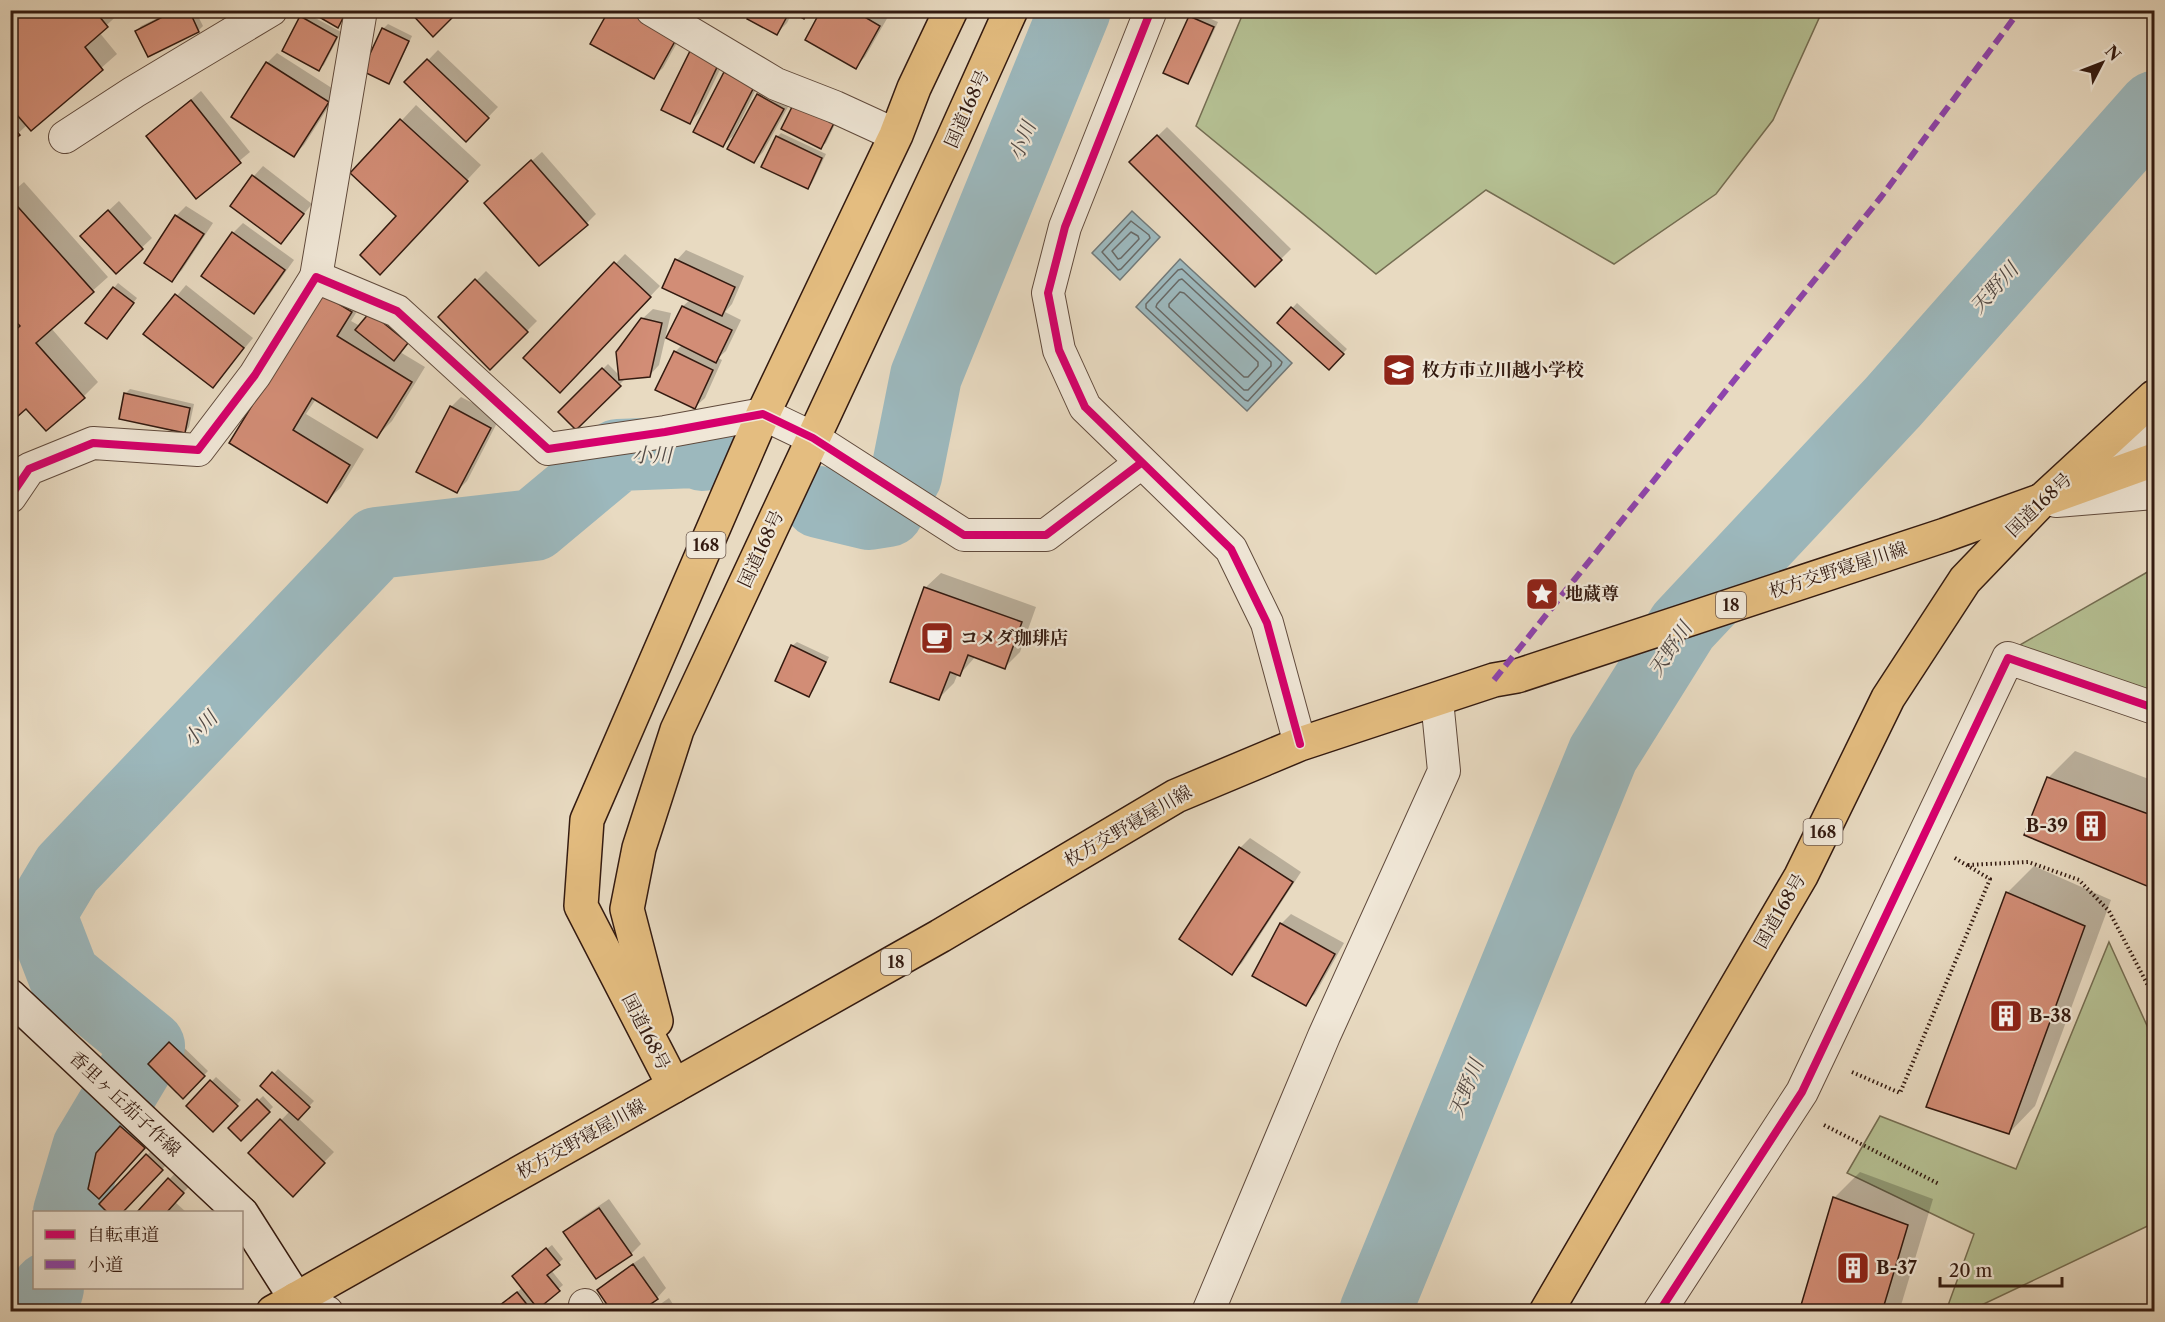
<svg xmlns="http://www.w3.org/2000/svg" width="2165" height="1322" font-family="'Libre Caslon Text','Noto Serif JP',serif">
	<style>
		.green { fill: #b5c093; stroke: #746d52; stroke-width: 1.5 }
		.water { fill: #9cb8bd; stroke: #727978; stroke-width: 1.5 }
		.shadow { fill: #0003 }
		.lines { fill: none; stroke-linecap: round; stroke-linejoin: round }
		.shore { stroke: #686966; stroke-width: 1.5 }
		.river { stroke: #9cb8bd; stroke-width: 72 }
		.building { fill: #d28d76; stroke: #331a10; stroke-width: 1.5 }
		.street-casing { stroke: #604a3c; stroke-width: 34 }
		.secondary-casing { stroke: #331a10; stroke-width: 36 }
		.primary-casing { stroke: #331a10; stroke-width: 36 }
		.highway-casing { stroke: #331a10; stroke-width: 36 }
		.path { stroke: #331a10; stroke-width: 4; stroke-dasharray: 1.5 3; stroke-linecap: butt }
		.street { stroke: #f0e7d7; stroke-width: 32 }
		.secondary { stroke: #f0e7d7; stroke-width: 33 }
		.primary { stroke: #e4bd80; stroke-width: 33 }
		.highway { stroke: #e4bd80; stroke-width: 33 }
		.quiet { stroke: #8e44ad; stroke-width: 6; stroke-dasharray: 12 6; stroke-linecap: butt }
		.cycleway-casing { stroke: #f0e7d7; stroke-width: 11 }
		.cycleway { stroke: #d6006c; stroke-width: 8 }
		.labels { text-anchor: middle; stroke-width: 4.5; stroke-linejoin: round; paint-order: stroke }
		.shield { fill: #f0e7d7; stroke: #6c584c; stroke-width: 1.5 }
		.shield-label { font-size: 16px; font-weight: bold; fill: #331a10 }
		.street-label { font-size: 18px; fill: #331a10; stroke: #f0e7d7 }
		.poi-label { font-size: 18px; font-weight: bold; fill: #331a10; stroke: #f0e7d7; text-anchor: start }
		.water-label { font-size: 20px; font-style: italic; fill: #524944; stroke: #f0e7d7 }
	</style>
	<rect width="100%" height="100%" fill="#e8dac1"/>
	<filter id="stains"><feTurbulence type="fractalNoise" baseFrequency=".00333" numOctaves="4"/><feColorMatrix values="0 0 0 0 .2 0 0 0 0 .09 0 0 0 0 .02 0 0 0 .5 -.17"/></filter>
	<radialGradient id="worn" r=".72"><stop offset=".6" stop-color="#630" stop-opacity="0"/><stop offset="1" stop-color="#630" stop-opacity=".3"/></radialGradient>
	<g class="green">
		<path d="M1810 11 1820 16 1773 120 1716 194 1614 264 1486 190 1376 274 1196 126 1244 11Z"/>
		<path d="M2154 568V693L2018 646 2144 574Z"/>
		<path d="M2109 942 2154 1041V1223L1969 1311H1946L1974 1234 1847 1173 1880 1116 2016 1169Z"/>
	</g>
	<g class="water">
		<path d="M1132 211 1160 237 1120 280 1092 253Z"/>
		<path d="M1180 259 1292 363 1247 411 1136 307Z"/>
	</g>
	<g class="shadow">
		<path d="M10 10 122 11 99 32 117 54 32 129 27 125 10 141Z"/>
		<path d="M174 10H195L203 26 198 31H137L141 26Z"/>
		<path d="M753 10H810L804 17 793 11 787 23 777 33Z"/>
		<path d="M823 10H889L886 14 889 15 865 57 855 67Z"/>
		<path d="M1195 12 1218 22 1192 78 1188 82 1190 16Z"/>
		<path d="M306 13 341 32 324 65 319 69 301 17Z"/>
		<path d="M688 23 663 68 653 77 592 43Z"/>
		<path d="M388 24 412 36 393 78 388 82 383 29Z"/>
		<path d="M702 40 728 53 699 113 689 123Z"/>
		<path d="M438 50 498 107 466 140 407 82Z"/>
		<path d="M277 53 338 92 304 145 294 155 267 63Z"/>
		<path d="M735 63 762 77 733 136 723 145 725 73Z"/>
		<path d="M768 85 793 98 763 152 754 162 758 95Z"/>
		<path d="M201 91 250 152 196 197 148 136Z"/>
		<path d="M800 99 838 118 826 143 821 147Z"/>
		<path d="M416 105 481 165 395 258 398 216 353 173Z"/>
		<path d="M1167 127 1291 249 1255 285 1131 162Z"/>
		<path d="M781 133 826 154 812 183 808 188 777 137Z"/>
		<path d="M542 152 596 214 587 223 496 193Z"/>
		<path d="M263 166 312 204 281 242 254 176Z"/>
		<path d="M24 182 108 277 51 328 98 382 83 397 27 407 10 377 16 372 21 325 10 313V194Z"/>
		<path d="M119 201 152 238 116 272 92 226Z"/>
		<path d="M186 206 213 223 182 270 172 280 176 216Z"/>
		<path d="M243 223 294 260 264 302 254 312 233 233Z"/>
		<path d="M686 250 744 276 732 304 725 312 741 320 726 351 718 358 722 360 705 398 695 407 675 352 683 344 668 337 683 306 690 300 664 287 677 260Z"/>
		<path d="M625 254 660 286 570 381 525 358Z"/>
		<path d="M486 271 537 321 490 368 440 317Z"/>
		<path d="M118 283 137 298 111 332 114 288Z"/>
		<path d="M186 285 253 338 213 386 145 334Z"/>
		<path d="M322 293 366 297 351 321 360 326 371 313 412 338 400 352 425 367 392 421 377 436 316 399 306 414 364 449 341 487 326 502 231 442Z"/>
		<path d="M1297 303 1347 349 1329 368 1279 323Z"/>
		<path d="M653 309 671 313 659 365 649 376 622 378 624 380 576 428 560 412 608 364 620 376 642 319Z"/>
		<path d="M130 389 194 404 189 427 185 432 125 394Z"/>
		<path d="M461 397 500 417 467 481 457 491 451 407Z"/>
		<path d="M941 573 1036 607 1020 652 1005 667 976 656 960 674 958 673 954 683 939 698 892 681 926 587Z"/>
		<path d="M797 642 829 657 813 691 809 695 792 646Z"/>
		<path d="M2075 751 2154 781V887L2026 834 2049 777Z"/>
		<path d="M1250 838 1301 872 1242 963 1232 973 1240 848Z"/>
		<path d="M2034 866 2111 900 2035 1106 2009 1133 1928 1106 2008 892Z"/>
		<path d="M1291 914 1344 943 1315 994 1305 1004 1281 924Z"/>
		<path d="M175 1039 208 1071 183 1097 150 1064Z"/>
		<path d="M278 1069 314 1101 298 1118 334 1152 293 1194 250 1153 290 1111 263 1086Z"/>
		<path d="M216 1077 241 1100 213 1130 188 1106Z"/>
		<path d="M263 1096 273 1107 241 1139 230 1128Z"/>
		<path d="M131 1117 153 1137 108 1187 98 1153Z"/>
		<path d="M152 1150 167 1164 122 1212H109L101 1204Z"/>
		<path d="M179 1169 193 1182 175 1202 186 1212H139Z"/>
		<path d="M1860 1172 1933 1199 1899 1312H1801L1834 1198Z"/>
		<path d="M609 1199 641 1244 631 1254 565 1232 575 1222Z"/>
		<path d="M552 1245 563 1259 551 1270 563 1285 543 1303 549 1311 499 1312 497 1309 523 1287 518 1271Z"/>
		<path d="M644 1256 666 1288 657 1298 599 1290 609 1280Z"/>
		<path d="M669 1298 678 1312H649Z"/>
	</g>
	<g class="lines">
		<g class="shore">
			<path d="M1131 221 1149 235 1150 238 1121 269 1118 270 1102 252Z"/>
			<path d="M1131 232 1138 236 1139 239 1121 258 1118 259 1112 251Z"/>
			<path d="M1182 269 1282 362 1281 365 1248 401 1245 400 1146 308V304L1178 270Z"/>
			<path d="M1182 279 1271 362V366L1248 390H1244L1156 307 1157 304 1179 280Z"/>
			<path d="M1180 292 1184 293 1258 362V366L1248 377H1244L1169 307V304Z"/>
		</g>
		<g class="river">
			<path d="M906 476 926 376 1075 10"/>
			<path d="M819 502 869 514 888 511"/>
			<path d="M69 1212 88 1148 149 1046 64 976 40 914 67 869 377 543 534 525 618 455 695 452 702 455"/>
			<path d="M41 1312 48 1288"/>
			<path d="M1375 1312 1603 754 1683 626 1893 402 2154 107"/>
		</g>
	</g>
	<g class="building">
		<path d="M10 10H94L108 27 85 47 103 70 31 131 10 107Z"/>
		<path d="M176 10H189L199 32 148 57 135 31Z"/>
		<path d="M307 10H347L338 28Z"/>
		<path d="M408 10H451L455 15 433 37Z"/>
		<path d="M609 10H639L679 34 654 79 590 44Z"/>
		<path d="M752 10H808L804 19 790 11 777 35 747 19Z"/>
		<path d="M821 10H853L880 26 856 69 805 40Z"/>
		<path d="M300 16 337 37 319 71 282 51Z"/>
		<path d="M1189 16 1214 27 1188 84 1163 73Z"/>
		<path d="M382 28 409 41 389 84 362 71Z"/>
		<path d="M691 49 719 63 690 124 661 110Z"/>
		<path d="M427 59 489 118 466 142 404 82Z"/>
		<path d="M266 62 329 102 294 157 231 117Z"/>
		<path d="M724 72 754 87 723 147 693 132Z"/>
		<path d="M757 94 784 109 754 163 727 149Z"/>
		<path d="M191 100 241 163 196 199 146 136Z"/>
		<path d="M794 103 834 123 821 149 781 129Z"/>
		<path d="M400 119 468 181 380 275 360 255 396 216 350 173Z"/>
		<path d="M10 124 20 135 10 142Z"/>
		<path d="M1157 135 1282 260 1255 287 1129 162Z"/>
		<path d="M776 136 822 158 808 189 761 167Z"/>
		<path d="M531 160 588 225 539 266 484 203Z"/>
		<path d="M252 175 304 214 281 244 230 206Z"/>
		<path d="M10 198 94 292 36 343 85 398 46 431 26 409 10 423V377L15 373 10 368V335L20 326 10 316Z"/>
		<path d="M108 210 143 249 116 274 80 236Z"/>
		<path d="M175 215 204 234 172 282 144 263Z"/>
		<path d="M232 232 285 270 254 314 201 276Z"/>
		<path d="M675 259 735 287 722 316 662 288Z"/>
		<path d="M614 262 651 297 560 393 523 358Z"/>
		<path d="M475 279 528 332 490 370 438 317Z"/>
		<path d="M113 287 134 303 107 339 85 323Z"/>
		<path d="M321 293 352 312 337 336 412 382 377 438 312 398 293 430 350 465 327 503 229 443Z"/>
		<path d="M175 294 244 348 213 388 143 334Z"/>
		<path d="M682 306 732 330 716 363 666 338Z"/>
		<path d="M1291 307 1344 354 1329 370 1277 323Z"/>
		<path d="M370 312 408 343 394 361 355 330Z"/>
		<path d="M641 318 662 323 650 377 619 380 616 352Z"/>
		<path d="M674 351 713 370 695 409 655 390Z"/>
		<path d="M602 368 621 386 576 430 558 412Z"/>
		<path d="M124 393 190 408 185 433 119 419Z"/>
		<path d="M450 406 491 428 457 493 416 472Z"/>
		<path d="M924 587 1022 622 1005 669 968 655 960 676 950 672 939 700 890 682Z"/>
		<path d="M791 645 826 662 809 697 775 681Z"/>
		<path d="M2047 777 2154 816V889L2024 835Z"/>
		<path d="M1239 847 1293 882 1232 975 1179 939Z"/>
		<path d="M2006 892 2085 926 2009 1134 1926 1107Z"/>
		<path d="M1280 923 1335 954 1306 1006 1252 976Z"/>
		<path d="M169 1042 205 1076 183 1099 148 1064Z"/>
		<path d="M272 1072 310 1107 298 1120 260 1086Z"/>
		<path d="M210 1080 238 1106 213 1132 186 1106Z"/>
		<path d="M257 1099 270 1112 241 1141 228 1128Z"/>
		<path d="M280 1119 325 1163 293 1197 248 1153Z"/>
		<path d="M120 1126 145 1148 99 1199 88 1189 96 1153Z"/>
		<path d="M146 1154 163 1170 123 1212H107L99 1204Z"/>
		<path d="M168 1178 184 1193 167 1212H137Z"/>
		<path d="M1833 1197 1908 1225 1882 1312H1799Z"/>
		<path d="M599 1208 632 1255 596 1279 563 1232Z"/>
		<path d="M546 1248 560 1265 547 1275 560 1291 538 1309 512 1276Z"/>
		<path d="M633 1264 658 1299 639 1312H612L597 1290Z"/>
		<path d="M517 1292 533 1312H497L495 1309Z"/>
	</g>
	<g class="lines">
		<g class="street-casing">
			<g id="street">
				<path d="M652 10 776 84 835 107 896 135"/>
				<path d="M1151 10 1065 227 1048 293 1059 350 1085 407 1231 549 1267 623 1300 744"/>
				<path d="M65 137 134 92 271 10"/>
				<path d="M316 277 361 10"/>
				<path d="M2081 476 2154 430"/>
				<path d="M10 497 29 469 93 443 198 450 255 375 316 277 397 311 548 449 665 432 763 414 813 438 964 535H1046L1141 463"/>
				<path d="M2056 501 2154 493"/>
				<path d="M296 1299 327 1312"/>
				<path d="M585 1305 589 1312"/>
				<path d="M1208 1312 1324 1036 1444 771 1437 700"/>
				<path d="M1659 1312 1802 1092 2008 658 2154 708"/>
			</g>
		</g>
		<g class="secondary-casing">
			<g id="secondary">
				<path d="M10 996 240 1212"/>
				<path d="M242 1214 296 1299"/>
			</g>
		</g>
		<g class="primary-casing">
			<path id="primary" d="M273 1312 940 936 1176 796 1300 744 1494 680 1517 676 1945 535 2154 460"/>
		</g>
		<g class="highway-casing">
			<g id="highway">
				<path d="M656 1021 627 909 639 848 677 730 953 139 1011 10"/>
				<path d="M674 1086 581 906 587 820 763 414 896 135 914 88 951 10"/>
				<path d="M296 1299 301 1312"/>
				<path d="M1546 1312 1801 876 1888 698 1965 580 2040 502 2154 397"/>
			</g>
		</g>
		<g class="path">
			<path d="M1968 865 2028 862 2079 880 2109 911 2154 997"/>
			<path d="M1852 1072 1900 1093 1990 879 1953 857"/>
			<path d="M1824 1125 1939 1184"/>
		</g>
		<use href="#street" class="street"/>
		<use href="#secondary" class="secondary"/>
		<use href="#primary" class="primary"/>
		<use href="#highway" class="highway"/>
		<path class="quiet" d="M1494 680 1881 197 2020 10"/>
		<g class="cycleway-casing">
			<g id="cycleway">
				<path d="M1151 10 1065 227 1048 293 1059 350 1085 407 1231 549 1267 623 1300 744"/>
				<path d="M10 497 29 469 93 443 198 450 255 375 316 277 397 311 548 449 665 432 763 414 813 438 964 535H1046L1141 463"/>
				<path d="M1659 1312 1802 1092 2008 658 2154 708"/>
			</g>
		</g>
		<use href="#cycleway" class="cycleway"/>
	</g>
	<defs>
		<g id="school-square" transform="scale(1.725)"><rect x="-9" y="-9" width="18" height="18" rx="4" fill="#8f2418" stroke="#f0e7d7"/><path d="M0-5L7-2L0 1L-7-2ZM-4 1L0 2.5L4 1V4Q0 6-4 4Z" fill="#fff"/></g>
		<g id="sight-square" transform="scale(1.725)"><rect x="-9" y="-9" width="18" height="18" rx="4" fill="#8f2418" stroke="#f0e7d7"/><path d="M0-6L1.8-2.2L6-1.7L2.9 1.2L3.7 5.4L0 3.3L-3.7 5.4L-2.9 1.2L-6-1.7L-1.8-2.2Z" fill="#fff"/></g>
		<g id="cafe-square" transform="scale(1.725)"><rect x="-9" y="-9" width="18" height="18" rx="4" fill="#8f2418" stroke="#f0e7d7"/><path d="M-5.5-4.5H6V0H3Q3 3.5 0 3.5H-2.5Q-5.5 3.5-5.5 0ZM3-3.2v2h1.7v-2ZM-6 4.5H4V6H-6Z" fill="#fff"/></g>
		<g id="building-square" transform="scale(1.725)"><rect x="-9" y="-9" width="18" height="18" rx="4" fill="#8f2418" stroke="#f0e7d7"/><path d="M-4-6H4V6H1V3H-1V6H-4ZM-2.5-4.3h1.7v1.8h-1.7ZM.8-4.3h1.7v1.8H.8ZM-2.5-1h1.7V.8h-1.7ZM.8-1h1.7V.8H.8Z" fill="#fff"/></g>
	</defs>
	<g fill-rule="evenodd">
		<use href="#school-square" x="1399" y="370"/>
		<use href="#sight-square" x="1542" y="594"/>
		<use href="#cafe-square" x="937" y="638"/>
		<use href="#building-square" x="2091" y="826"/>
		<use href="#building-square" x="2006" y="1016"/>
		<use href="#building-square" x="1853" y="1268"/>
	</g>
	<g class="labels">
		<g class="shield">
			<rect x="686.5" y="532" width="39" height="26" rx="4.5"/>
			<rect x="1716" y="592" width="30" height="26" rx="4.5"/>
			<rect x="1803.5" y="819" width="39" height="26" rx="4.5"/>
			<rect x="881" y="949" width="30" height="26" rx="4.5"/>
		</g>
		<g class="shield-label">
			<text x="706" y="551">168</text>
			<text x="1731" y="611">18</text>
			<text x="1823" y="838">168</text>
			<text x="896" y="968">18</text>
		</g>
		<g class="street-label">
			<text transform="translate(967 109) rotate(-66)" y="6">国道168号</text>
			<text transform="translate(2039 505) rotate(-44)" y="6">国道168号</text>
			<text transform="translate(761 549) rotate(-65)" y="6">国道168号</text>
			<text transform="translate(1838 570) rotate(-18)" y="6">枚方交野寝屋川線</text>
			<text transform="translate(1128 826) rotate(-30)" y="6">枚方交野寝屋川線</text>
			<text transform="translate(1780 911) rotate(-60)" y="6">国道168号</text>
			<text transform="translate(646 1032) rotate(63)" y="6">国道168号</text>
			<text transform="translate(125 1104) rotate(43)" y="6">香里ヶ丘茄子作線</text>
			<text transform="translate(581 1139) rotate(-29)" y="6">枚方交野寝屋川線</text>
		</g>
		<g class="poi-label">
			<text x="1422" y="376">枚方市立川越小学校</text>
			<text x="1565" y="600">地蔵尊</text>
			<text x="960" y="644">コメダ珈琲店</text>
			<text x="2068" y="832" text-anchor="end">B-39</text>
			<text x="2029" y="1022">B-38</text>
			<text x="1876" y="1274">B-37</text>
		</g>
		<g class="water-label">
			<text transform="translate(1022 141) rotate(-68)" y="7">小川</text>
			<text transform="translate(1994 288) rotate(-48)" y="7">天野川</text>
			<text x="652" y="462">小川</text>
			<text transform="translate(1670 649) rotate(-56)" y="7">天野川</text>
			<text transform="translate(200 729) rotate(-47)" y="7">小川</text>
			<text transform="translate(1466 1088) rotate(-68)" y="7">天野川</text>
		</g>
	</g>
	<rect width="2165" height="1322" fill="none" stroke="#e8dac1" stroke-width="36"/>
	<rect x="12" y="12" width="2141" height="1298" fill="none" stroke="#331a10" stroke-width="3"/>
	<rect x="18" y="18" width="2129" height="1286" fill="none" stroke="#331a10" stroke-width="1.5"/>
	<rect x="33" y="1211" width="210" height="78" fill="#f0e7d7" stroke="#a49587" stroke-width="1.5"/>
	<rect x="45" y="1230" width="30" height="9" fill="#d6006c" stroke="#a49587" stroke-width="1.5"/>
	<text x="87" y="1241" font-size="18" fill="#331a10">自転車道</text>
	<rect x="45" y="1260" width="30" height="9" fill="#8e44ad" stroke="#a49587" stroke-width="1.5"/>
	<text x="87" y="1271" font-size="18" fill="#331a10">小道</text>
	<g transform="translate(2102 63) rotate(48)" stroke="#f0e7d7" stroke-width="4.5" paint-order="stroke">
	<path d="M0-4.5L10 22L0 15L-10 22Z" fill="#331a10"/>
	<text y="-9" font-size="16" font-weight="bold" text-anchor="middle" fill="#331a10">N</text>
	</g>
	<path d="M1940 1277v9h122v-9" fill="none" stroke="#331a10" stroke-width="3"/>
	<text x="1949" y="1277" font-size="18" fill="#331a10" stroke="#f0e7d7" stroke-width="4.5" paint-order="stroke">20 m</text>
	<rect width="100%" height="100%" filter="url(#stains)"/>
	<rect width="100%" height="100%" fill="url(#worn)"/>
</svg>
